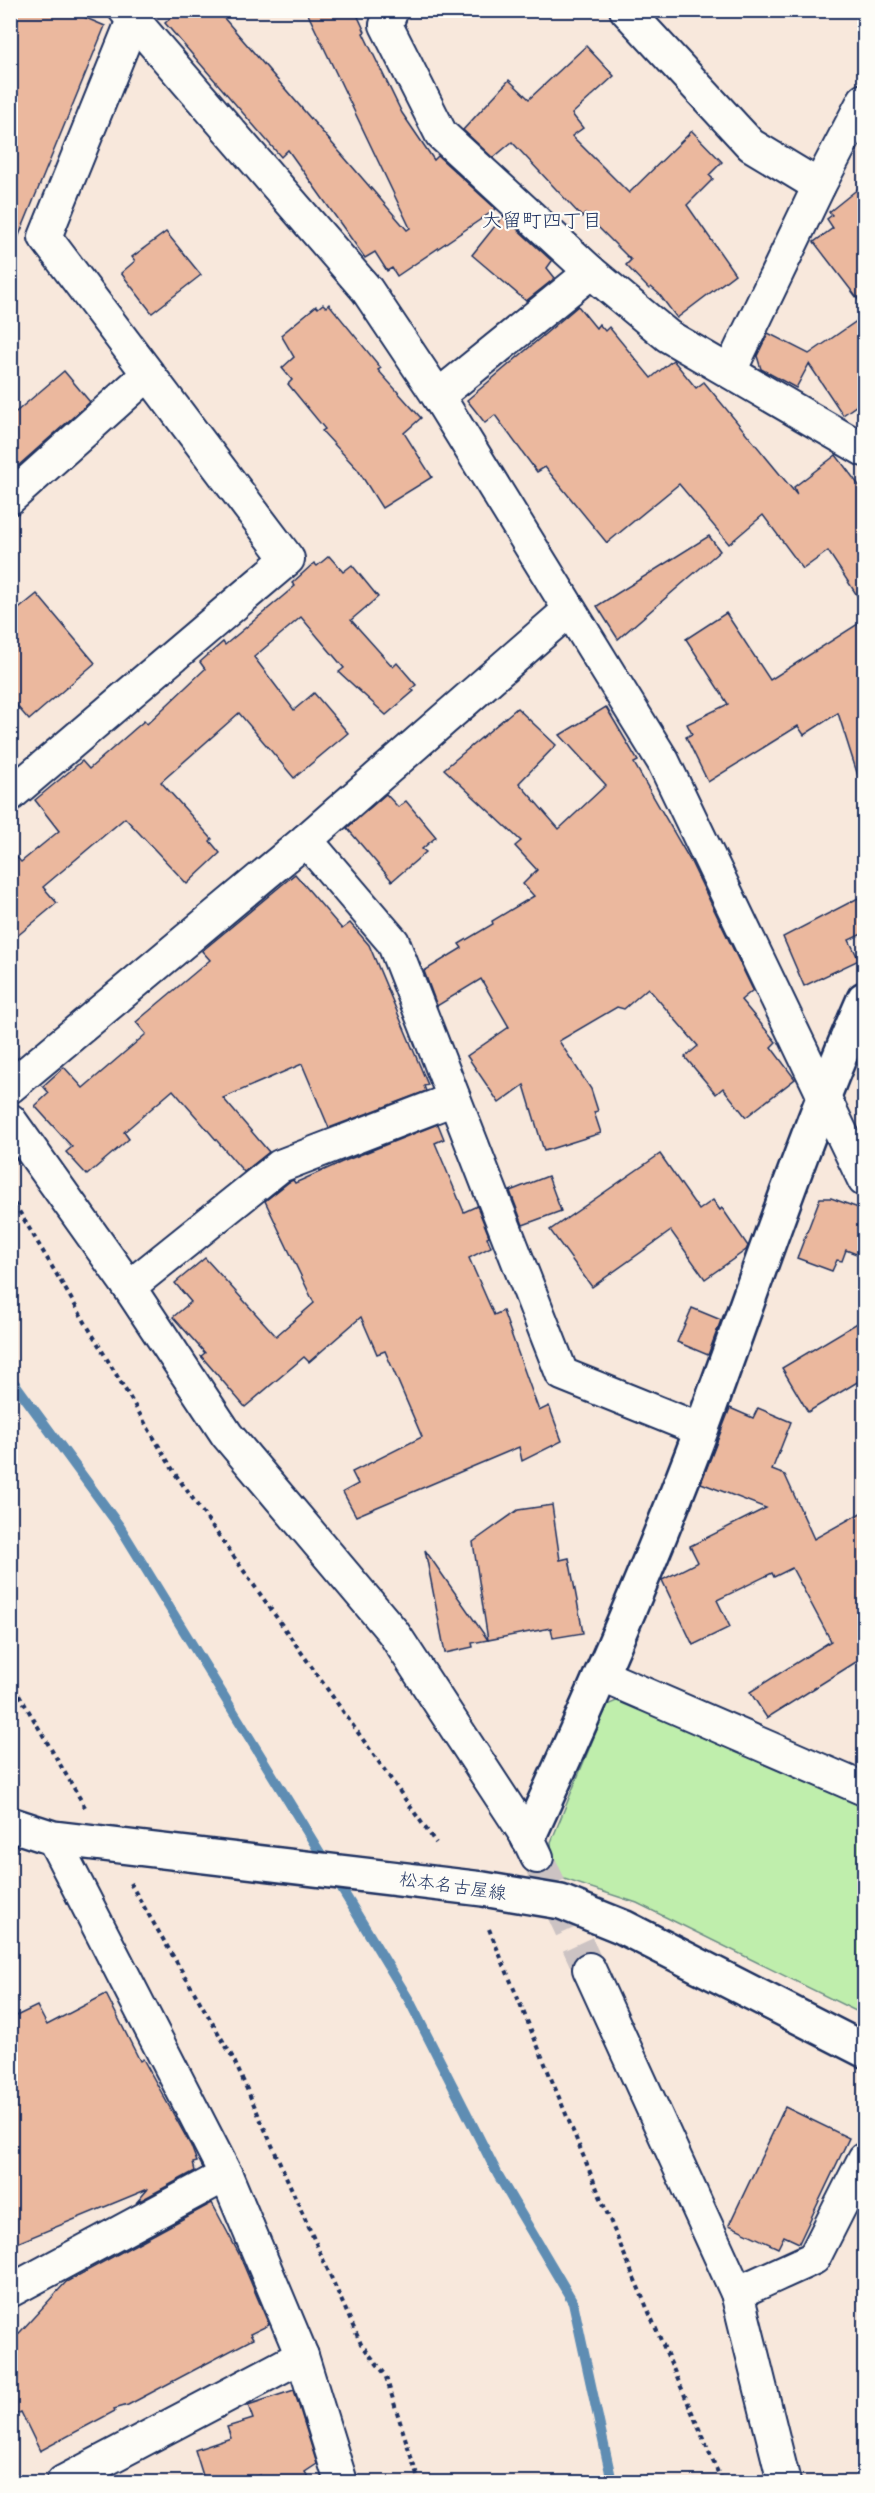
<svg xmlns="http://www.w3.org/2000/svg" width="875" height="2493" font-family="Pangolin,'Klee One',sans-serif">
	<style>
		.green { fill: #bfeeac; stroke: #6d8e85; stroke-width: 1.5 }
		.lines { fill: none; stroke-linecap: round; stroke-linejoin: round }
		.stream { stroke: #5e8db3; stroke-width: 10 }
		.building { fill: #ebb89e; stroke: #1b2f5e; stroke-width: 1.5 }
		.street-tunnel { stroke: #ccc3c3; stroke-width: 32; stroke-dasharray: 32 16; stroke-linecap: butt }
		.street-casing { stroke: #1b2f5e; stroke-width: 36 }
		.secondary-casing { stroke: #1b2f5e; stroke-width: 38 }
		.path { stroke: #1b2f5e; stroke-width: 4; stroke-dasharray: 4.5 4.5; stroke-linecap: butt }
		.street { stroke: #fdfcf7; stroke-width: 32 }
		.secondary { stroke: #fdfcf7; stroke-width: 33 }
		.labels { text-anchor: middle; stroke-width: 4.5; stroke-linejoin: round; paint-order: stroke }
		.street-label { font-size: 18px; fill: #1b2f5e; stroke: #fdfcf7 }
		.neighbourhood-label { font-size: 20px; fill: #1b2f5e; stroke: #fdfcf7 }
	</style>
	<rect width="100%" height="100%" fill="#f8e8dc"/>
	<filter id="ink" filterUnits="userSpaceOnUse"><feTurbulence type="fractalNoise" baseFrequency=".0167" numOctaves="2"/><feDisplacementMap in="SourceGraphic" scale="12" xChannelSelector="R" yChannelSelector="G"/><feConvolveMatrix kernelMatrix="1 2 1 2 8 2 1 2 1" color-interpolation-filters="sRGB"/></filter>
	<g filter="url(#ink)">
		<path class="green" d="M621 1699 864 1800V2015L637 1903 564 1879 552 1858 551 1842 607 1705Z"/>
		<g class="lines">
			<g class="stream">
				<path d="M10 1377 120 1527 327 1864"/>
				<path d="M335 1878 409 2000 498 2175 573 2302 612 2482"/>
			</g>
		</g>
		<g class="building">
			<path d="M10 10H67L105 26 11 255Z"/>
			<path d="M179 10H217L407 230 410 228 306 10H355L365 32 363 33 402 113 434 160 438 156 496 209 397 276 392 268 387 271 375 252 365 258 288 150 281 157 165 23Z"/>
			<path d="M586 46 614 76 572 114 583 128 572 136 629 193 692 131 722 162 709 175 713 179 687 205 735 274 677 318 659 294 651 287 649 289 626 265 631 260 585 214 582 217 512 142 493 158 463 130 509 80 529 99Z"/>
			<path d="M864 184V307L814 242 833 228 827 219 832 215 829 212Z"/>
			<path d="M503 216 552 261 547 268 555 278 526 301 472 255Z"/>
			<path d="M166 232 201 275 152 313 121 273 135 261 132 257Z"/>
			<path d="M323 304 326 307 329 304 381 368 378 370 421 418 404 433 432 477 382 508 358 470 322 431 325 429 288 384 292 380 282 368 294 357 281 335 316 306 318 308Z"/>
			<path d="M578 306 596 328 599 324 605 331 609 327 651 378 673 360 696 388 704 382 797 495 794 487 836 455 864 492V606L828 551 803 569 763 515 729 544 679 484 607 543 545 467 537 472 495 415 485 423 467 400Z"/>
			<path d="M864 316V400L843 415 809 364 796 388 761 369 757 356 768 333 809 354Z"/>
			<path d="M64 371 90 402 10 473V417Z"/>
			<path d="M709 536 720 551 618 639 597 606Z"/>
			<path d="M329 556 343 572 352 565 378 597 351 620 393 667 397 663 416 685 411 689 414 691 386 715 339 672 344 668 301 617 254 657 294 710 314 693 348 733 294 778 239 713 161 782 212 839 210 841 220 853 187 884 125 818 43 887 57 903 10 942V850L21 862 59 831 35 800 82 761 89 769 144 721 147 724 205 669 200 662 223 642 225 645 295 586 292 583 314 563 317 566Z"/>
			<path d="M37 594 95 663 29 720 10 698V616Z"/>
			<path d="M726 613 770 680 864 620V775L858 776 838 713 804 735 798 726 708 782 686 737 692 734 687 724 728 704 686 639Z"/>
			<path d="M606 707 638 761 634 763 690 860 753 990 741 1000 776 1042 771 1047 795 1079 746 1117 723 1088 716 1094 685 1057 698 1046 648 988 624 1009 617 1007 559 1041 591 1089 598 1111 594 1112 601 1133 544 1151 524 1085 499 1103 467 1056 509 1027 481 979 437 1006 424 971 462 948 459 944 493 924 492 921 534 896 523 884 537 870 515 846 521 841 444 769 517 708 556 745 519 783 559 829 606 785 560 735Z"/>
			<path d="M386 794 398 807 406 801 436 837 422 849 426 852 392 881 347 828Z"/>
			<path d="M295 874 342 929 350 923 369 945 428 1085 424 1086 426 1091 329 1128 302 1064 223 1098 269 1152 244 1172 173 1090 124 1132 129 1139 87 1175 66 1152 72 1147 35 1106 49 1093 43 1086 64 1067 83 1088 146 1034 136 1022 210 960 202 951Z"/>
			<path d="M864 895V933L849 940 859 960 804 986 783 937Z"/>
			<path d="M438 1124 444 1139 435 1143 464 1212 477 1206 489 1236 487 1237 491 1247 469 1258 494 1315 503 1311 539 1411 549 1406 562 1441 522 1461 519 1447 356 1516 343 1492 358 1484 352 1472 422 1437 385 1351 377 1354 361 1317 309 1362 304 1357 245 1407 201 1356 205 1353 173 1317 191 1302 175 1283 205 1258 276 1336 314 1303 265 1201 289 1182 293 1180 295 1183 342 1162Z"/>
			<path d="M660 1154 699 1210 713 1200 720 1210 722 1208 748 1246 746 1250 705 1279 671 1231 592 1287 550 1230Z"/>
			<path d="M548 1176 561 1211 523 1225 510 1191Z"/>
			<path d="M820 1198H831L864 1210V1257L846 1250 842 1261 837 1260 832 1271 797 1258Z"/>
			<path d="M692 1308 721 1320 708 1355 677 1342Z"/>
			<path d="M864 1319V1378L808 1412 782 1368Z"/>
			<path d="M730 1408 753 1418 758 1408 791 1422 772 1470 785 1475 814 1539 864 1511V1657L767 1718 750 1692 831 1641 792 1568 774 1577 772 1573 717 1600 730 1627 693 1645 662 1580 698 1562 690 1546 766 1508 701 1483Z"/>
			<path d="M552 1505 560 1560 569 1558 583 1633 553 1638 551 1628 488 1640 473 1542 518 1510Z"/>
			<path d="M425 1550 488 1640 472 1643 473 1647 445 1653Z"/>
			<path d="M106 1994 140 2061 143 2059 191 2146 197 2162 193 2163 195 2171 136 2203 148 2189 10 2246V2019L37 2006 47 2025Z"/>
			<path d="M785 2107 849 2138 799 2243 784 2236 778 2248 729 2225Z"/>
			<path d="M212 2203 239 2254 269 2325 250 2334 253 2339 128 2405 114 2409 115 2411 40 2451 21 2412 10 2417V2343L66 2282Z"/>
			<path d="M294 2390 317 2464 305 2472 311 2482H262L260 2475 239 2482H205L195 2450 231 2438 227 2427 253 2419 248 2405Z"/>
		</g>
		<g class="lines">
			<path class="street-tunnel" d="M537 1857 589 1969"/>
			<g class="street-casing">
				<g id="street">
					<path d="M125 10 367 290 438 396 663 761 864 1180"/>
					<path d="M392 10 386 25 441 134 591 272 668 336 864 450"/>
					<path d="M626 10 751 145 819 186"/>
					<path d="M730 371 819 186 864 100"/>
					<path d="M438 396 591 272"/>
					<path d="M10 498 147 375"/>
					<path d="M10 795 288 559 45 237 137 10"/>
					<path d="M306 840 393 942 562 1374 701 1430"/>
					<path d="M10 1087 306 840 568 611"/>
					<path d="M10 1120 129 1287 227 1435 393 1632 528 1838 537 1857"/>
					<path d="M129 1287 280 1166 454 1099"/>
					<path d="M603 1676 864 1789"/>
					<path d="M53 1838 226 2175 302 2356 341 2482"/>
					<path d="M589 1969 737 2293 784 2482"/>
					<path d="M10 2291 226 2175"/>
					<path d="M737 2293 814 2258 864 2159"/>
					<path d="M63 2482 302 2356"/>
				</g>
			</g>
			<g class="secondary-casing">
				<g id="secondary">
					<path d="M10 1824 53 1838 483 1889 561 1902 623 1927 864 2050"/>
					<path d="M528 1838C590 1703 650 1567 702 1428 755 1284 803 1139 864 999"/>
				</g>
			</g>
			<g class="path">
				<path d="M10 1196 176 1475 436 1843"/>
				<path d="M10 1679 85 1807"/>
				<path d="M130 1883 233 2058 361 2344 385 2374 419 2482"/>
				<path d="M489 1929 632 2273 722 2482"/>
			</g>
			<use href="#street" class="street"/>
			<use href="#secondary" class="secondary"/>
		</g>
	</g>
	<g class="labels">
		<g class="street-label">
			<text transform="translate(453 1886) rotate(8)" y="6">松本名古屋線</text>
		</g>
		<g class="neighbourhood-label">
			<text x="542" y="227">大留町四丁目</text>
		</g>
	</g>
	<rect width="875" height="2493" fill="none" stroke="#fdfcf7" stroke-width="36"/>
	<rect x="18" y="18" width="839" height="2457" fill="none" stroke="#1b2f5e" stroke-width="2" filter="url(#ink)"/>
</svg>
